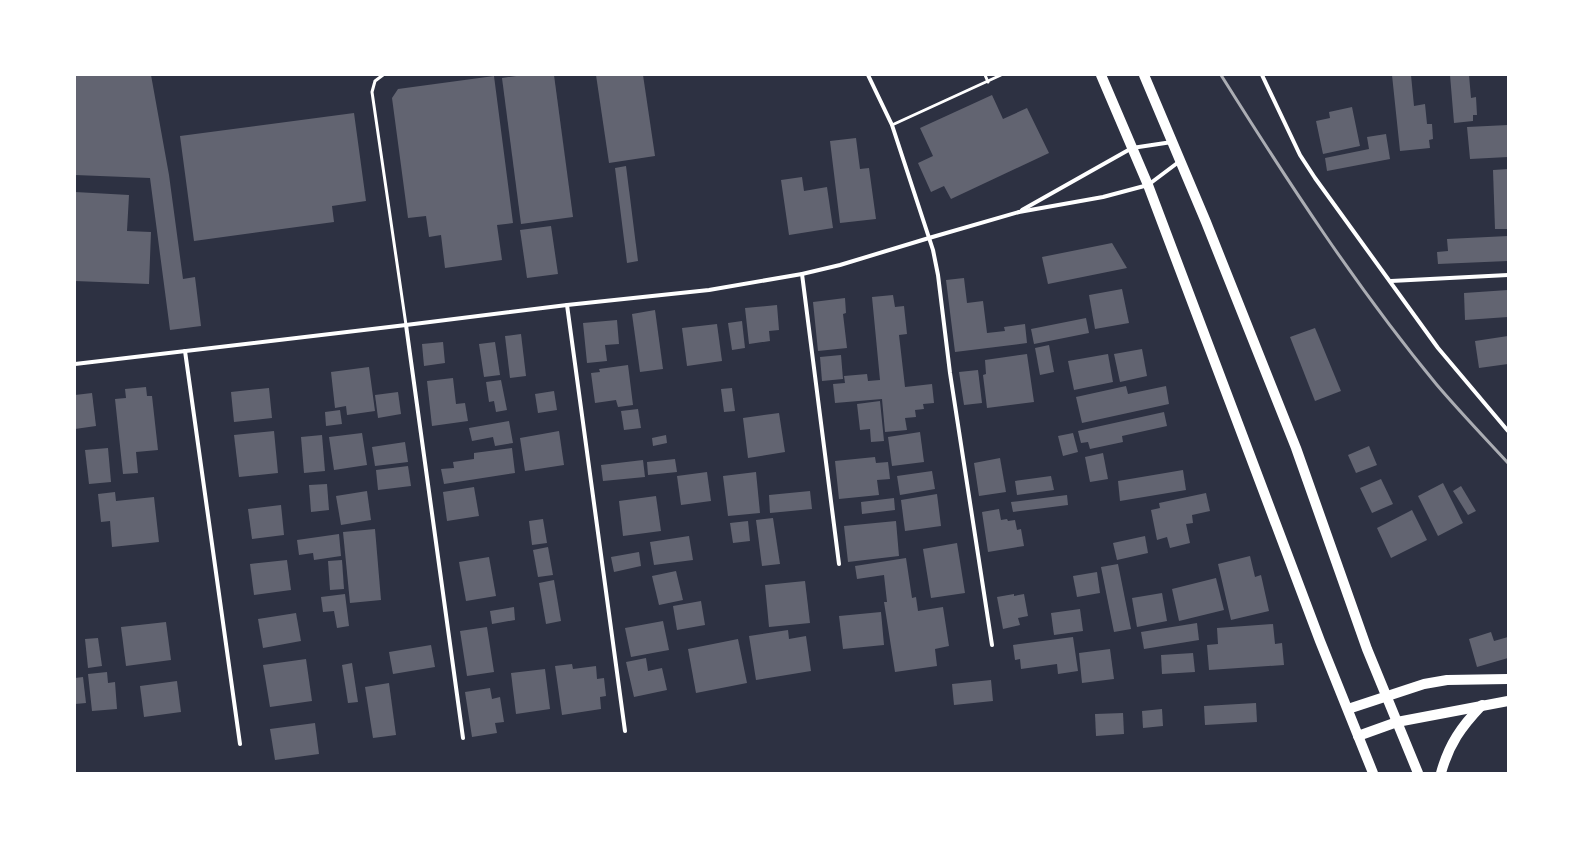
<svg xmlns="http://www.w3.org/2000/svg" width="1583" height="848" font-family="'Source Sans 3',sans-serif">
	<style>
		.building { fill: #626471 }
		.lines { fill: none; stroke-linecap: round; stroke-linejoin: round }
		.service { stroke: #fff; stroke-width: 3 }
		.minor { stroke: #fff; stroke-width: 4 }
		.primary { stroke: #fff; stroke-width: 10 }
		.rail { stroke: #abadb3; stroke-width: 3 }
	</style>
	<rect width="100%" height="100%" fill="#2d3142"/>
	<g class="building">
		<path d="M75 75H151L169 175 183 279 195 277 201 326 170 330 150 178 75 175Z"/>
		<path d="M523 75H554L573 217 521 224 502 78Z"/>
		<path d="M596 75H643L655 156 609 163Z"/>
		<path d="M1392 75H1411L1414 106 1425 104 1427 124H1432L1433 139 1429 140 1430 148 1400 151Z"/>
		<path d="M1450 75H1469L1471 98 1476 97 1477 115H1473V121L1454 123Z"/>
		<path d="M494 76 513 223 497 225 502 260 445 268 441 235 429 237 426 216 408 218 392 98 398 89Z"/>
		<path d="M992 95 1003 119 1027 108 1049 153 951 199 944 186 931 192 918 163 933 156 920 128Z"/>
		<path d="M1352 107 1360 146 1323 154 1316 121 1330 118 1329 112Z"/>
		<path d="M354 113 366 201 332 206 334 222 194 241 180 136Z"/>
		<path d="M1508 125V157L1470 159 1467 127Z"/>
		<path d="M1386 134 1390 159 1327 171 1325 158 1369 149 1367 137Z"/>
		<path d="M856 138 860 169 869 168 876 219 840 223 830 141Z"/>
		<path d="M626 166 638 261 627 263 615 168Z"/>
		<path d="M1508 169V229H1495L1493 170Z"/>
		<path d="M802 177 804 191 827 187 833 228 789 235 781 180Z"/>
		<path d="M75 192 129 195 127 231 151 232 149 284 75 281Z"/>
		<path d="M551 226 558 274 527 278 520 230Z"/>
		<path d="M1508 236V261L1438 264 1437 252 1448 251 1447 239Z"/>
		<path d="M1112 243 1127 268 1048 284 1042 257Z"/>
		<path d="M964 278 967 303 983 301 987 333 1005 331 1004 327 1025 324 1027 343 955 352 946 280Z"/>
		<path d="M1122 289 1129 323 1095 329 1089 295Z"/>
		<path d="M1508 290V317L1465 320 1464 293Z"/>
		<path d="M893 295 895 307 904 306 907 334 899 335 905 387 932 384 934 403 923 404 924 409 915 410 916 417 905 418 907 430 885 432 882 399 835 403 833 384 845 383 844 376 867 374 868 381 880 380 872 297Z"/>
		<path d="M845 298 846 313 843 314 847 348 818 351 813 302Z"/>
		<path d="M777 305 779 330 769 331 770 341 749 344 745 308Z"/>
		<path d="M655 310 663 369 640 372 632 314Z"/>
		<path d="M1086 318 1089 333 1034 344 1031 329Z"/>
		<path d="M617 320 619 344 605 345 607 361 587 363 583 323Z"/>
		<path d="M742 321 745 348 732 350 728 323Z"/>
		<path d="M717 324 722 361 687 366 682 328Z"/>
		<path d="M1315 328 1341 391 1315 401 1290 337Z"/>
		<path d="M521 334 526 376 510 378 505 336Z"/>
		<path d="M1508 336V364L1479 368 1475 341Z"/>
		<path d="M443 342 445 363 424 366 422 344Z"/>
		<path d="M495 342 500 375 484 377 479 344Z"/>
		<path d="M1049 345 1054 372 1040 375 1035 348Z"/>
		<path d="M1142 349 1147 376 1120 382 1114 354Z"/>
		<path d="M1027 354 1034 402 987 408 983 375 986 374 985 360Z"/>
		<path d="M1108 354 1113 382 1074 390 1068 361Z"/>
		<path d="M841 355 843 379 822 381 820 357Z"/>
		<path d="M628 365 633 405 618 407 616 400 595 403 591 373 600 372 599 369Z"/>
		<path d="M369 367 375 411 347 415 346 406 335 408 331 372Z"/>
		<path d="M978 370 982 403 964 405 959 372Z"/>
		<path d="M453 378 456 404 465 403 468 421 432 426 427 381Z"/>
		<path d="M501 380 507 410 496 412 494 401 489 402 486 382Z"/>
		<path d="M1126 386 1128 394 1166 386 1169 404 1082 423 1076 397Z"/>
		<path d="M146 387 147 396H152L158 450 136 452 138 473 123 474 115 399 126 398 125 389Z"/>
		<path d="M269 388 272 418 234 422 231 392Z"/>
		<path d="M732 388 735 411 724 412 721 389Z"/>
		<path d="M554 391 557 410 538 413 535 394Z"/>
		<path d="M398 392 401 414 378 418 375 395Z"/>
		<path d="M92 393 96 426 75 429V395Z"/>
		<path d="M880 401 884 441 871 442 870 429 860 430 857 404Z"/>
		<path d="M638 409 641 428 624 430 621 411Z"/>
		<path d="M340 410 342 424 326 426 325 412Z"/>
		<path d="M1164 412 1167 426 1122 436 1123 442 1090 449 1088 442 1081 443 1078 431Z"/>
		<path d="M779 413 785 452 748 458 743 418Z"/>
		<path d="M509 421 513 443 495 446 493 437 472 441 469 428Z"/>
		<path d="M274 431 278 473 239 477 234 435Z"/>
		<path d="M559 431 564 465 525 471 520 438Z"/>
		<path d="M920 432 924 462 892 466 888 437Z"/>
		<path d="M362 433 367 465 334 470 329 437Z"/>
		<path d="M1073 433 1078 452 1063 456 1058 436Z"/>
		<path d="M322 435 325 471 304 473 301 437Z"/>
		<path d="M666 435 667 443 653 446 652 438Z"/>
		<path d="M405 442 408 462 375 466 372 447Z"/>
		<path d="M1369 446 1377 465 1356 473 1348 455Z"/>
		<path d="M108 448 111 482 89 484 85 450Z"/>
		<path d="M512 448 515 473 444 484 441 469 454 468 453 462 474 459V453Z"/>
		<path d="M1103 453 1108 479 1090 482 1085 457Z"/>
		<path d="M875 457 876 463 888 462 890 479 877 480 879 495 839 499 835 461Z"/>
		<path d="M1000 458 1006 492 979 496 974 463Z"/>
		<path d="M675 459 677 472 648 475 647 462Z"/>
		<path d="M643 460 645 477 603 481 601 465Z"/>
		<path d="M408 466 411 486 378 490 376 470Z"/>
		<path d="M1183 470 1186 490 1120 501 1118 481Z"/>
		<path d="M932 471 935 489 900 495 897 476Z"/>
		<path d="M707 472 711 501 681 505 677 476Z"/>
		<path d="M756 472 760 513 728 516 723 476Z"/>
		<path d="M1051 476 1054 490 1017 495 1015 481Z"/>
		<path d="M1381 479 1393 504 1372 513 1360 488Z"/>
		<path d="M1443 483 1463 523 1438 536 1418 496Z"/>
		<path d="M327 484 329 510 311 512 309 485Z"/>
		<path d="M1461 486 1476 511 1468 515 1453 491Z"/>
		<path d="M474 487 479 516 447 521 443 492Z"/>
		<path d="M367 491 371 520 341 525 336 496Z"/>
		<path d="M810 491 812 509 770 513 769 495Z"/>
		<path d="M115 492 116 501 154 497 159 542 112 547 110 521 101 522 98 494Z"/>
		<path d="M1206 493 1210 511 1192 515 1193 523 1186 524 1190 543 1170 548 1167 537 1157 540 1151 510 1160 508 1159 503Z"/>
		<path d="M937 494 941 526 905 531 901 500Z"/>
		<path d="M1067 495 1068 505 1013 512 1011 502Z"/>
		<path d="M656 496 661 531 623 536 619 501Z"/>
		<path d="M894 498 895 510 862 514 861 502Z"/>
		<path d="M281 505 284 535 252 539 248 509Z"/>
		<path d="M999 509 1001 520 1007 519 1008 521 1015 520 1017 530 1021 529 1024 546 988 552 982 512Z"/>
		<path d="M1412 510 1427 540 1391 558 1377 528Z"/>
		<path d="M773 518 780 564 762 566 756 520Z"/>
		<path d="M543 519 547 543 532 545 529 521Z"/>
		<path d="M748 521 750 541 733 543 730 523Z"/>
		<path d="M896 521 899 556 848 562 844 526Z"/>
		<path d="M375 529 381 600 350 603 343 532Z"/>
		<path d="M339 534 341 556 314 560 313 553 299 555 297 540Z"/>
		<path d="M689 536 693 560 654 565 650 542Z"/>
		<path d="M1145 536 1148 553 1117 560 1113 543Z"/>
		<path d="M957 543 965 593 931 598 923 549Z"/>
		<path d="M548 547 553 575 538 577 533 550Z"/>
		<path d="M639 552 641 566 614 572 611 557Z"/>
		<path d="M1250 556 1255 577 1261 575 1269 611 1231 620 1218 564Z"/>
		<path d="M489 557 496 596 466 601 459 562Z"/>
		<path d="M906 558 912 598 916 597 918 611 943 607 949 646 935 649 937 666 895 672 884 602H887L884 575 857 579 855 566Z"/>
		<path d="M287 560 291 590 254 595 250 564Z"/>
		<path d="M342 560 344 589 330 590 328 561Z"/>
		<path d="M1118 564 1131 629 1114 632 1101 567Z"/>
		<path d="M676 571 683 600 659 605 652 576Z"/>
		<path d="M1097 572 1100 593 1077 597 1073 576Z"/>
		<path d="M1216 578 1224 610 1179 621 1172 589Z"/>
		<path d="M554 580 561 621 546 624 539 583Z"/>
		<path d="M805 581 810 623 769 627 765 585Z"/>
		<path d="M1162 593 1167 621 1137 627 1132 598Z"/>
		<path d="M345 594 349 626 337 628 334 611 323 612 321 597Z"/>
		<path d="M1014 594V596L1024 594 1028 616 1018 618 1020 625 1003 629 997 597Z"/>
		<path d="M701 601 705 625 677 630 673 606Z"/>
		<path d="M514 607 515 620 492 624 490 611Z"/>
		<path d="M1080 609 1083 631 1054 635 1051 613Z"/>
		<path d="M881 612 884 645 843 649 839 616Z"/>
		<path d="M296 613 301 641 263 648 258 619Z"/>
		<path d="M663 621 669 650 631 657 625 628Z"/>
		<path d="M166 622 171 660 126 666 121 627Z"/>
		<path d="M1197 623 1199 640 1144 649 1141 632Z"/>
		<path d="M1273 624 1275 644 1282 643 1284 665 1209 670 1207 645 1218 644 1217 628Z"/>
		<path d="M487 627 494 672 467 676 460 631Z"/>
		<path d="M788 630 789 639 806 636 811 671 756 680 749 636Z"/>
		<path d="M1491 632 1494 641 1508 637V658L1477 667 1469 639Z"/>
		<path d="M1073 637 1078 671 1058 674 1057 664 1021 669 1020 659 1015 660 1013 645Z"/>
		<path d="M98 638 102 666 88 668 85 639Z"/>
		<path d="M738 639 747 683 696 693 688 649Z"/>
		<path d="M431 645 435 667 393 674 389 652Z"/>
		<path d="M1110 649 1114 679 1082 683 1079 653Z"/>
		<path d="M1193 653 1195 672 1162 674 1161 655Z"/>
		<path d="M646 658 648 671 662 668 667 690 634 697 626 662Z"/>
		<path d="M306 659 312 701 270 707 263 665Z"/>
		<path d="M352 663 358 702 348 703 342 665Z"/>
		<path d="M572 664 573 669 596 666 597 679 604 678 606 696 600 697 601 709 562 715 555 666Z"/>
		<path d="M545 669 550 709 516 714 511 673Z"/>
		<path d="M107 672 108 683 115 682 117 709 92 711 88 674Z"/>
		<path d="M83 677 86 703 75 704V678Z"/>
		<path d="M991 680 993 701 954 705 952 684Z"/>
		<path d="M177 681 181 712 144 717 140 686Z"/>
		<path d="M389 683 396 735 373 738 365 687Z"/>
		<path d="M490 688 492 699 500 697 504 722 495 723 497 733 472 737 465 692Z"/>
		<path d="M1256 703 1257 722 1205 725 1204 706Z"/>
		<path d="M1162 709 1163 726 1143 728 1142 711Z"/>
		<path d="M1123 713 1124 734 1096 736 1095 714Z"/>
		<path d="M315 723 319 754 275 760 270 729Z"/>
	</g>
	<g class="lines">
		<g class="service">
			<path d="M383 75 375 81 372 92 406 325"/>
			<path d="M985 75 988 82"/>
			<path d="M892 125 1001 75"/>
		</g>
		<g class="minor">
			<path d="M868 75 892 125 933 250 938 275 950 373 992 645"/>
			<path d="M1262 75 1300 155 1315 178 1438 348 1508 431"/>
			<path d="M1022 210 1132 148 1172 142"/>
			<path d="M802 274 839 564"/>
			<path d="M1391 281 1508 275"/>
			<path d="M567 305 625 731"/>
			<path d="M406 325 463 738"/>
			<path d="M185 351 240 744"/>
			<path d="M75 364 406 325 567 305 709 290 802 274 840 265 929 238 1019 212 1103 197 1148 185 1180 161"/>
		</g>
		<g class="primary">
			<path d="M1101 75 1148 185 1320 641 1373 773"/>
			<path d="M1144 75 1206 222 1296 448 1367 649 1418 773"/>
			<path d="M1348 709 1424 684 1447 680 1508 679"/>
			<path d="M1358 736 1397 722 1508 701"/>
			<path d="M1441 773C1449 744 1461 727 1482 705"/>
		</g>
		<path class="rail" d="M1221 75C1288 182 1357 288 1437 385 1460 412 1484 437 1508 463"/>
	</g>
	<rect width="1583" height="848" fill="none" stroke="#ffffff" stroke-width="152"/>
</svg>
